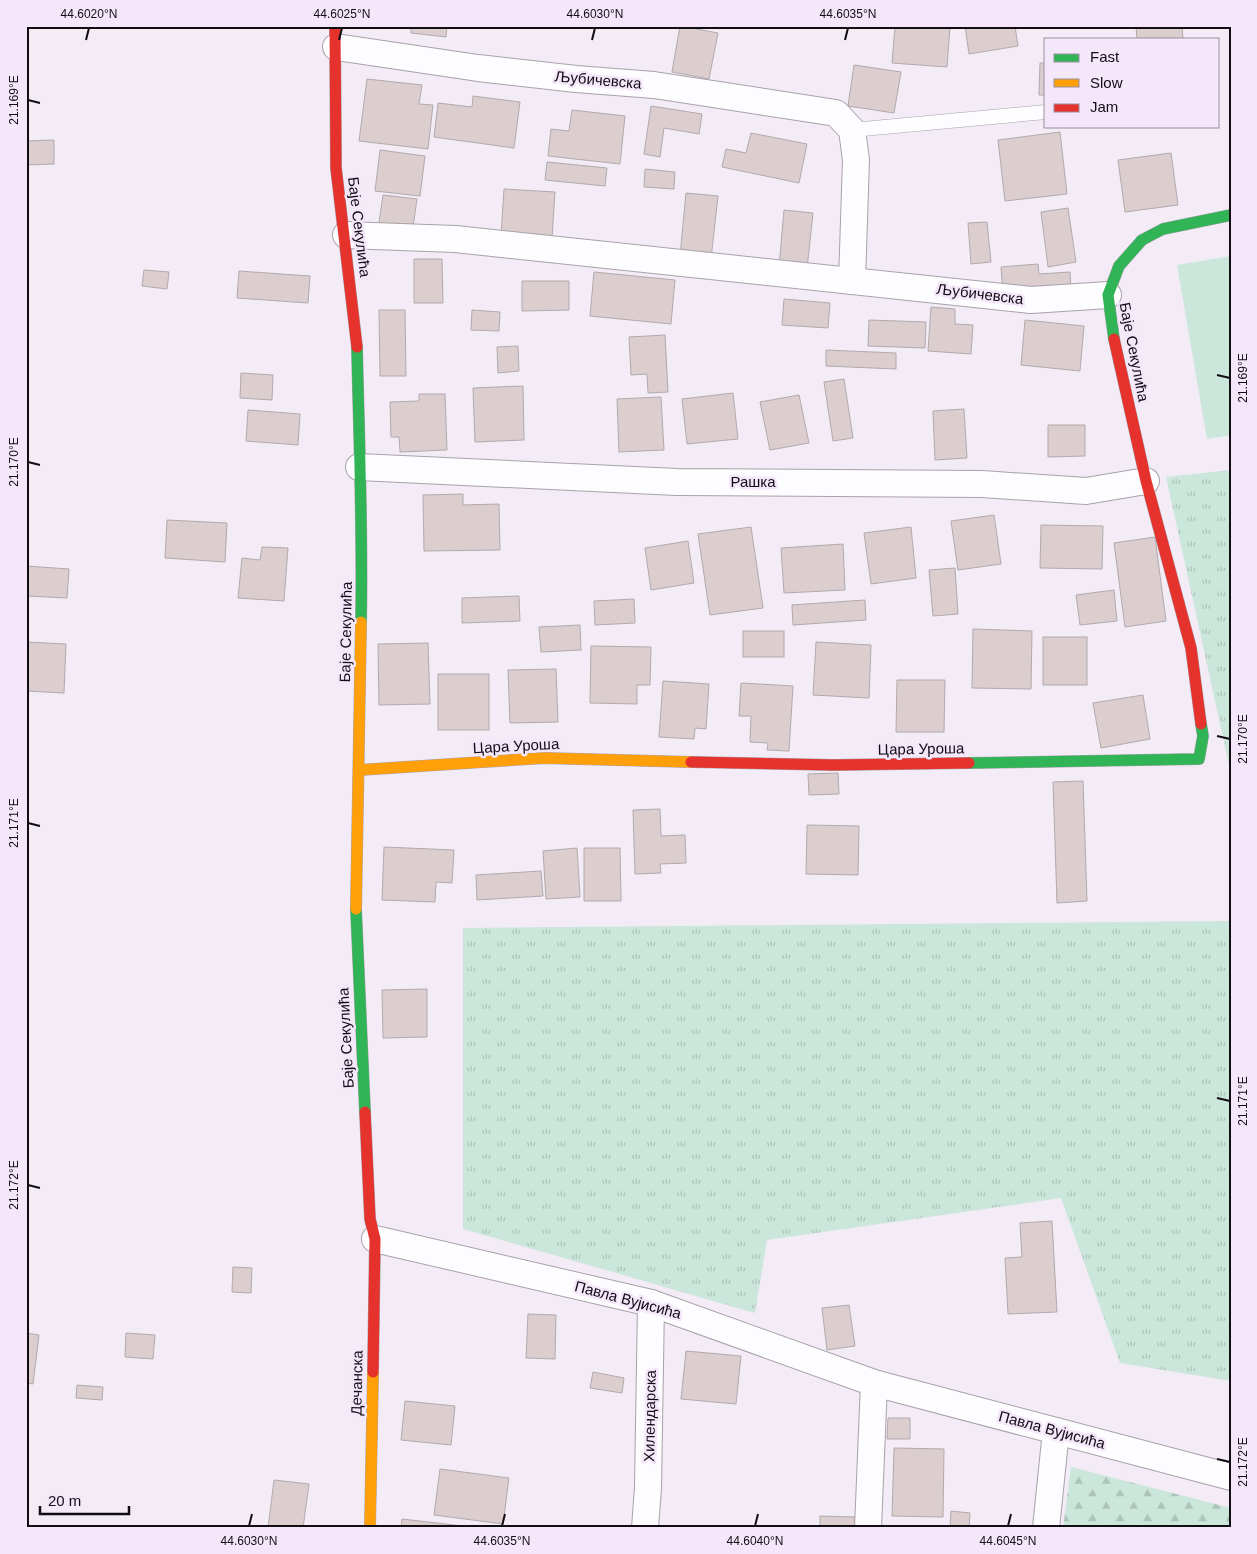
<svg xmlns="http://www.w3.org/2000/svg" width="1257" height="1554" font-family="Arial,sans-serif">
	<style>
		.grass { fill: url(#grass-tufts) }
		.forest { fill: url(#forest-firs) }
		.park { fill: #cbe6da }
		.building { fill: #dccdce; stroke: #b1aaad }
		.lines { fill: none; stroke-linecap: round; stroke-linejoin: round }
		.lane-casing { stroke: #a8a2aa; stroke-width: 15 }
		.street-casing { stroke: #a8a2aa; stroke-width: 28 }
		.fast-casing { stroke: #a8a2aa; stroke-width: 12 }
		.slow-casing { stroke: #a8a2aa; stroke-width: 12 }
		.jam-casing { stroke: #a8a2aa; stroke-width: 12 }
		.lane { stroke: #fdfcfe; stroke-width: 14 }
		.street { stroke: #fdfcfe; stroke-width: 26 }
		.fast { stroke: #30b455; stroke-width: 11 }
		.slow { stroke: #ff9f0a; stroke-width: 11 }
		.jam { stroke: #e5322d; stroke-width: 11 }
		.ticks { fill: none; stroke: #120d13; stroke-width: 2 }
		.labels { text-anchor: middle; stroke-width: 5; stroke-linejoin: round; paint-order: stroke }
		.street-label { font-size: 15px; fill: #120d13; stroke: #f5e7fa }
		.neatline { fill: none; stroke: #120d13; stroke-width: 2 }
		.ticks-label { font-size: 12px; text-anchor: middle; fill: #120d13 }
	</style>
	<defs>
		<pattern id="grass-tufts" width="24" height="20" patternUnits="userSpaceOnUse" patternTransform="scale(1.25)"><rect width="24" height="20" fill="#cbe6da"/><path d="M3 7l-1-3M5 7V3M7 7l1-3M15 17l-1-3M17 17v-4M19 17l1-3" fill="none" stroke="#adc4ba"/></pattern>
		<pattern id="forest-firs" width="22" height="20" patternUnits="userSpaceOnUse" patternTransform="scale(1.25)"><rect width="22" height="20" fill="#cbe6da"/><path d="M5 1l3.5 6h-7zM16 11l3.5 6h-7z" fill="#adc4ba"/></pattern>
	</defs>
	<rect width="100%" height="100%" fill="#f3ebf6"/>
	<g class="grass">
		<path d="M1231 470V774L1166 477Z"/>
		<path d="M1231 921V1381L1120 1363 1061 1198 767 1240 755 1313 463 1229V928Z"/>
	</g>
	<path class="forest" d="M1071 1467 1231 1508V1528H1063Z"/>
	<path class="park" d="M1231 256V435L1207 439 1177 265Z"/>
	<g class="building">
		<path d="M411 26H447L446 37 411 33Z"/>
		<path d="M680 26 718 33 709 79 672 72Z"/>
		<path d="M895 26H950L947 67 892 63Z"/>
		<path d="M965 26H1015L1018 46 969 54Z"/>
		<path d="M1136 26H1182L1183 39H1137Z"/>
		<path d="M1040 63H1046V95H1039Z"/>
		<path d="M854 65 901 72 894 113 848 106Z"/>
		<path d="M367 79 422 85 419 104 433 105 428 149 359 141Z"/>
		<path d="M473 96 520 102 514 148 434 137 438 103 472 107Z"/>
		<path d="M651 106 702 114 699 134 664 128 660 157 644 154Z"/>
		<path d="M572 110 625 116 620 164 548 156 551 129 569 131Z"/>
		<path d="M1060 132 1067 194 1005 201 998 140Z"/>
		<path d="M751 133 807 144 799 183 722 167 726 149 746 153Z"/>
		<path d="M54 140V164L26 165V141Z"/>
		<path d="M380 150 425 156 420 196 375 191Z"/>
		<path d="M1171 153 1178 205 1125 212 1118 160Z"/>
		<path d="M547 162 607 168 605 186 545 180Z"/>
		<path d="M645 169 675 172 674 189 644 187Z"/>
		<path d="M504 189 555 192 552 238 501 235Z"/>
		<path d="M686 193 718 196 711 259 680 256Z"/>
		<path d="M383 195 417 199 413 227 379 223Z"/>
		<path d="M1068 208 1076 262 1048 267 1041 212Z"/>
		<path d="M784 210 813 213 807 269 779 267Z"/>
		<path d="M987 222 991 262 971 264 968 223Z"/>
		<path d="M414 259H442L443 303H414Z"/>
		<path d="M1038 264 1039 274 1070 272 1071 289 1003 294 1001 267Z"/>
		<path d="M144 270 169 272 167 289 142 286Z"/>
		<path d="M239 271 310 276 308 303 237 298Z"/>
		<path d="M594 272 675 280 671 324 590 316Z"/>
		<path d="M522 281H569V310L522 311Z"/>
		<path d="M784 299 830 303 828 328 782 325Z"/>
		<path d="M931 307 955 309V324L973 325 971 354 928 351Z"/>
		<path d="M379 310H405L406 376H380Z"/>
		<path d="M472 310 500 312 499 331 471 330Z"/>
		<path d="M869 320 926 322 925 348 868 346Z"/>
		<path d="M1025 320 1084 326 1080 371 1021 365Z"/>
		<path d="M665 335 668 392 648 393 647 374 631 375 629 337Z"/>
		<path d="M518 346 519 371 498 373 497 347Z"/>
		<path d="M826 350 896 353V369L826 366Z"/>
		<path d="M241 373 273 375 272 400 240 398Z"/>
		<path d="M844 379 853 438 833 441 824 382Z"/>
		<path d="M523 386 524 440 475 442 473 388Z"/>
		<path d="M733 393 738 439 687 444 682 399Z"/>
		<path d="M419 394H445L447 450 400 452 399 437H391L390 402 419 401Z"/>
		<path d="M799 395 809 443 770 450 760 402Z"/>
		<path d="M661 397 664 450 619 452 617 399Z"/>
		<path d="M964 409 967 458 935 460 933 411Z"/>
		<path d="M248 410 300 414 298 445 246 441Z"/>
		<path d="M1048 425H1085V456L1048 457Z"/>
		<path d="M463 494V505L499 504 500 550 424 551 423 495Z"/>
		<path d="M994 515 1001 564 958 570 951 521Z"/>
		<path d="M167 520 227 523 225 562 165 558Z"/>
		<path d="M1041 525 1103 526 1102 569 1040 568Z"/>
		<path d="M751 527 763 608 710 615 698 534Z"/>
		<path d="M911 527 916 578 871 584 864 533Z"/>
		<path d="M1155 537 1166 621 1125 627 1114 543Z"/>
		<path d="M688 541 694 583 651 590 645 548Z"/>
		<path d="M843 544 845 590 784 593 781 548Z"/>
		<path d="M262 547 288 548 284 601 238 598 242 558 260 560Z"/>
		<path d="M26 566 69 569 67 598 26 596Z"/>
		<path d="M955 568 958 614 933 616 929 570Z"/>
		<path d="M1114 590 1117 621 1080 625 1076 595Z"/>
		<path d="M519 596 520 621 462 623V598Z"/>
		<path d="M634 599 635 623 595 625 594 601Z"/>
		<path d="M865 600 866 620 793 625 792 605Z"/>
		<path d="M580 625 581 650 541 652 539 627Z"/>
		<path d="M973 629 1032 631 1031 689 972 688Z"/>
		<rect x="743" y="631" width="41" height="26"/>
		<rect x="1043" y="637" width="44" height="48"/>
		<path d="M26 642 66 644 64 693 26 691Z"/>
		<path d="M816 642 871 645 869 698 813 695Z"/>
		<path d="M428 643 430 704 379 705 378 644Z"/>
		<path d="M591 646 651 647 650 685H637V704L590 703Z"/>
		<path d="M556 669 558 722 510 723 508 670Z"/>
		<rect x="438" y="674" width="51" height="56"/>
		<path d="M897 680H945L944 732H896Z"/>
		<path d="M663 681 709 684 706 729 695 728 694 739 659 737Z"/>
		<path d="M741 683 793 686 789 751 767 750 768 743 750 742 751 716H739Z"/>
		<path d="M1143 695 1150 739 1101 748 1093 703Z"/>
		<path d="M838 773 839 794 809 795 808 774Z"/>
		<path d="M1083 781 1087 901 1057 903 1053 782Z"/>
		<path d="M660 809 661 836 685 835 686 863 660 864 661 873 635 874 633 810Z"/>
		<path d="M807 825 859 826 858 875 806 874Z"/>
		<path d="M384 847 454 850 452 883 436 882 435 902 382 900Z"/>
		<path d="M577 848 580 897 546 899 543 851Z"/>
		<path d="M584 848H620L621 901H584Z"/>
		<path d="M541 871 543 896 477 900 476 875Z"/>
		<path d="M427 989V1037L383 1038 382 990Z"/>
		<path d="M1052 1221 1057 1312 1008 1314 1005 1258 1022 1257 1020 1223Z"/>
		<path d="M233 1267 252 1268 251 1293 232 1292Z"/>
		<path d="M849 1305 855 1346 827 1350 822 1308Z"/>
		<path d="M528 1314 556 1315 555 1359 526 1358Z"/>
		<path d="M26 1333 39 1335 33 1384 26 1383Z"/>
		<path d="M126 1333 155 1335 153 1359 125 1357Z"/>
		<path d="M686 1351 741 1356 736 1404 681 1399Z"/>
		<path d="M593 1372 624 1378 622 1393 590 1388Z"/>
		<path d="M77 1385 103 1387 102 1400 76 1398Z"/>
		<path d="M405 1401 455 1406 451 1445 401 1440Z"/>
		<path d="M888 1418H910V1439H887Z"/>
		<path d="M894 1448 944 1449 943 1517 892 1516Z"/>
		<path d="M440 1469 509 1478 503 1524 434 1515Z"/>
		<path d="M274 1480 309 1484 303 1528H268Z"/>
		<path d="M951 1511 970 1513 969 1528H950Z"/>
		<path d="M820 1516 856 1517 855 1528H820Z"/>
		<path d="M402 1519 463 1526V1528H401Z"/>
	</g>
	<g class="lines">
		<g class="lane-casing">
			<path id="lane" d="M852 130 1046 112"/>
		</g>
		<g class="street-casing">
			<g id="street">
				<path d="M336 47 478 68 576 79 654 85 836 113 852 130 856 160 852 281"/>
				<path d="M346 235 455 239 1031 300 1108 295"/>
				<path d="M359 467 677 482 982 484 1086 491 1146 481"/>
				<path d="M375 1239 651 1303 874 1383 1231 1477"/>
				<path d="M645 1528 648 1488 651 1303"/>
				<path d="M868 1528 874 1383"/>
				<path d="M1046 1528 1056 1431"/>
			</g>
		</g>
		<g class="fast-casing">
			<g id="fast">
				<path d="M1114 339 1108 295 1119 266 1142 240 1163 229 1231 215"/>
				<path d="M357 347C359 439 363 530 361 622"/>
				<path d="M969 763 1199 759 1203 736 1201 724"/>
				<path d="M356 909 365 1112"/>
			</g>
		</g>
		<g class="slow-casing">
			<g id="slow">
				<path d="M359 770 544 758 691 762"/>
				<path d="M356 909 361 622"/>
				<path d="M370 1528 373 1372"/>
			</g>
		</g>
		<g class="jam-casing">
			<g id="jam">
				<path d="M335 26 336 168 357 347"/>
				<path d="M1114 339 1146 481 1191 648 1201 724"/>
				<path d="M691 762 834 765 969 763"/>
				<path d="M365 1112 370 1219 375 1239 373 1372"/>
			</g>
		</g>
		<use href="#lane" class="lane"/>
		<use href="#street" class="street"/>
		<use href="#fast" class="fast"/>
		<use href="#slow" class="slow"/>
		<use href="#jam" class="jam"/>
	</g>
	<path class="ticks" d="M86 40 89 28M339 40 342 28M592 40 595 28M845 40 848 28M28 100 40 103M1217 375 1230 378M28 462 40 465M1217 736 1230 739M28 823 40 826M1217 1098 1230 1101M28 1185 40 1188M1217 1459 1230 1462M249 1526 252 1514M502 1526 505 1514M755 1526 758 1514M1008 1526 1011 1514"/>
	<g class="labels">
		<g class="street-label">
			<text transform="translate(598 80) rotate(5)" y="5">Љубичевска</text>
			<text transform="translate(359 227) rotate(83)" y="5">Баје Секулића</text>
			<text transform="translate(980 294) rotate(7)" y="5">Љубичевска</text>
			<text transform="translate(1134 352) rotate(79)" y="5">Баје Секулића</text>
			<text x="753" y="487">Рашка</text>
			<text transform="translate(346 632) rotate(-89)" y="5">Баје Секулића</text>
			<text transform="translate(516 746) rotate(-3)" y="5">Цара Уроша</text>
			<text transform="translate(921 749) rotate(-1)" y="5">Цара Уроша</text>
			<text transform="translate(346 1038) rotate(-93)" y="5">Баје Секулића</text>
			<text transform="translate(628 1300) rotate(15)" y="5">Павла Вујисића</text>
			<text transform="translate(357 1383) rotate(-89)" y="5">Дечанска</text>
			<text transform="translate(650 1416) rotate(-89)" y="5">Хилендарска</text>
			<text transform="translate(1052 1430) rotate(15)" y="5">Павла Вујисића</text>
		</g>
	</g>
	<rect width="1257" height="1554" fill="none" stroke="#f5e7fa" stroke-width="55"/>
	<rect x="1044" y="38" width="175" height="90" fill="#f5e7fa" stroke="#9a909e"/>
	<rect x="1054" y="54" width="25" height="8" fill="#30b455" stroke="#9a909e"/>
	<text x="1090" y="62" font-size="15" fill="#120d13">Fast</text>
	<rect x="1054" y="79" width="25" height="8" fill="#ff9f0a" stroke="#9a909e"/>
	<text x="1090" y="88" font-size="15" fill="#120d13">Slow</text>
	<rect x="1054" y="104" width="25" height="8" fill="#e5322d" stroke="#9a909e"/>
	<text x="1090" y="112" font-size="15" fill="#120d13">Jam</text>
	<path d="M40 1506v8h89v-8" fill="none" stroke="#120d13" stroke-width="2.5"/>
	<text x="48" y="1506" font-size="15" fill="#120d13" stroke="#f5e7fa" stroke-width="4" paint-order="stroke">20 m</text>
	<rect x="28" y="28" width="1202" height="1498" class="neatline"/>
	<g class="ticks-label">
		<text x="89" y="18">44.6020°N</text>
		<text x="342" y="18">44.6025°N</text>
		<text x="595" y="18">44.6030°N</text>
		<text x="848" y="18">44.6035°N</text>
		<text transform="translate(14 100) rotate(-90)" y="4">21.169°E</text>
		<text transform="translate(1243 378) rotate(-90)" y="4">21.169°E</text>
		<text transform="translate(14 462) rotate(-90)" y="4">21.170°E</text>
		<text transform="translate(1243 739) rotate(-90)" y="4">21.170°E</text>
		<text transform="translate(14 823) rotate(-90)" y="4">21.171°E</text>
		<text transform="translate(1243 1101) rotate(-90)" y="4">21.171°E</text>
		<text transform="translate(14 1185) rotate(-90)" y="4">21.172°E</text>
		<text transform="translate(1243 1462) rotate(-90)" y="4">21.172°E</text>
		<text x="249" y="1545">44.6030°N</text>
		<text x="502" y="1545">44.6035°N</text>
		<text x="755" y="1545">44.6040°N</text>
		<text x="1008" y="1545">44.6045°N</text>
	</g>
</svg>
